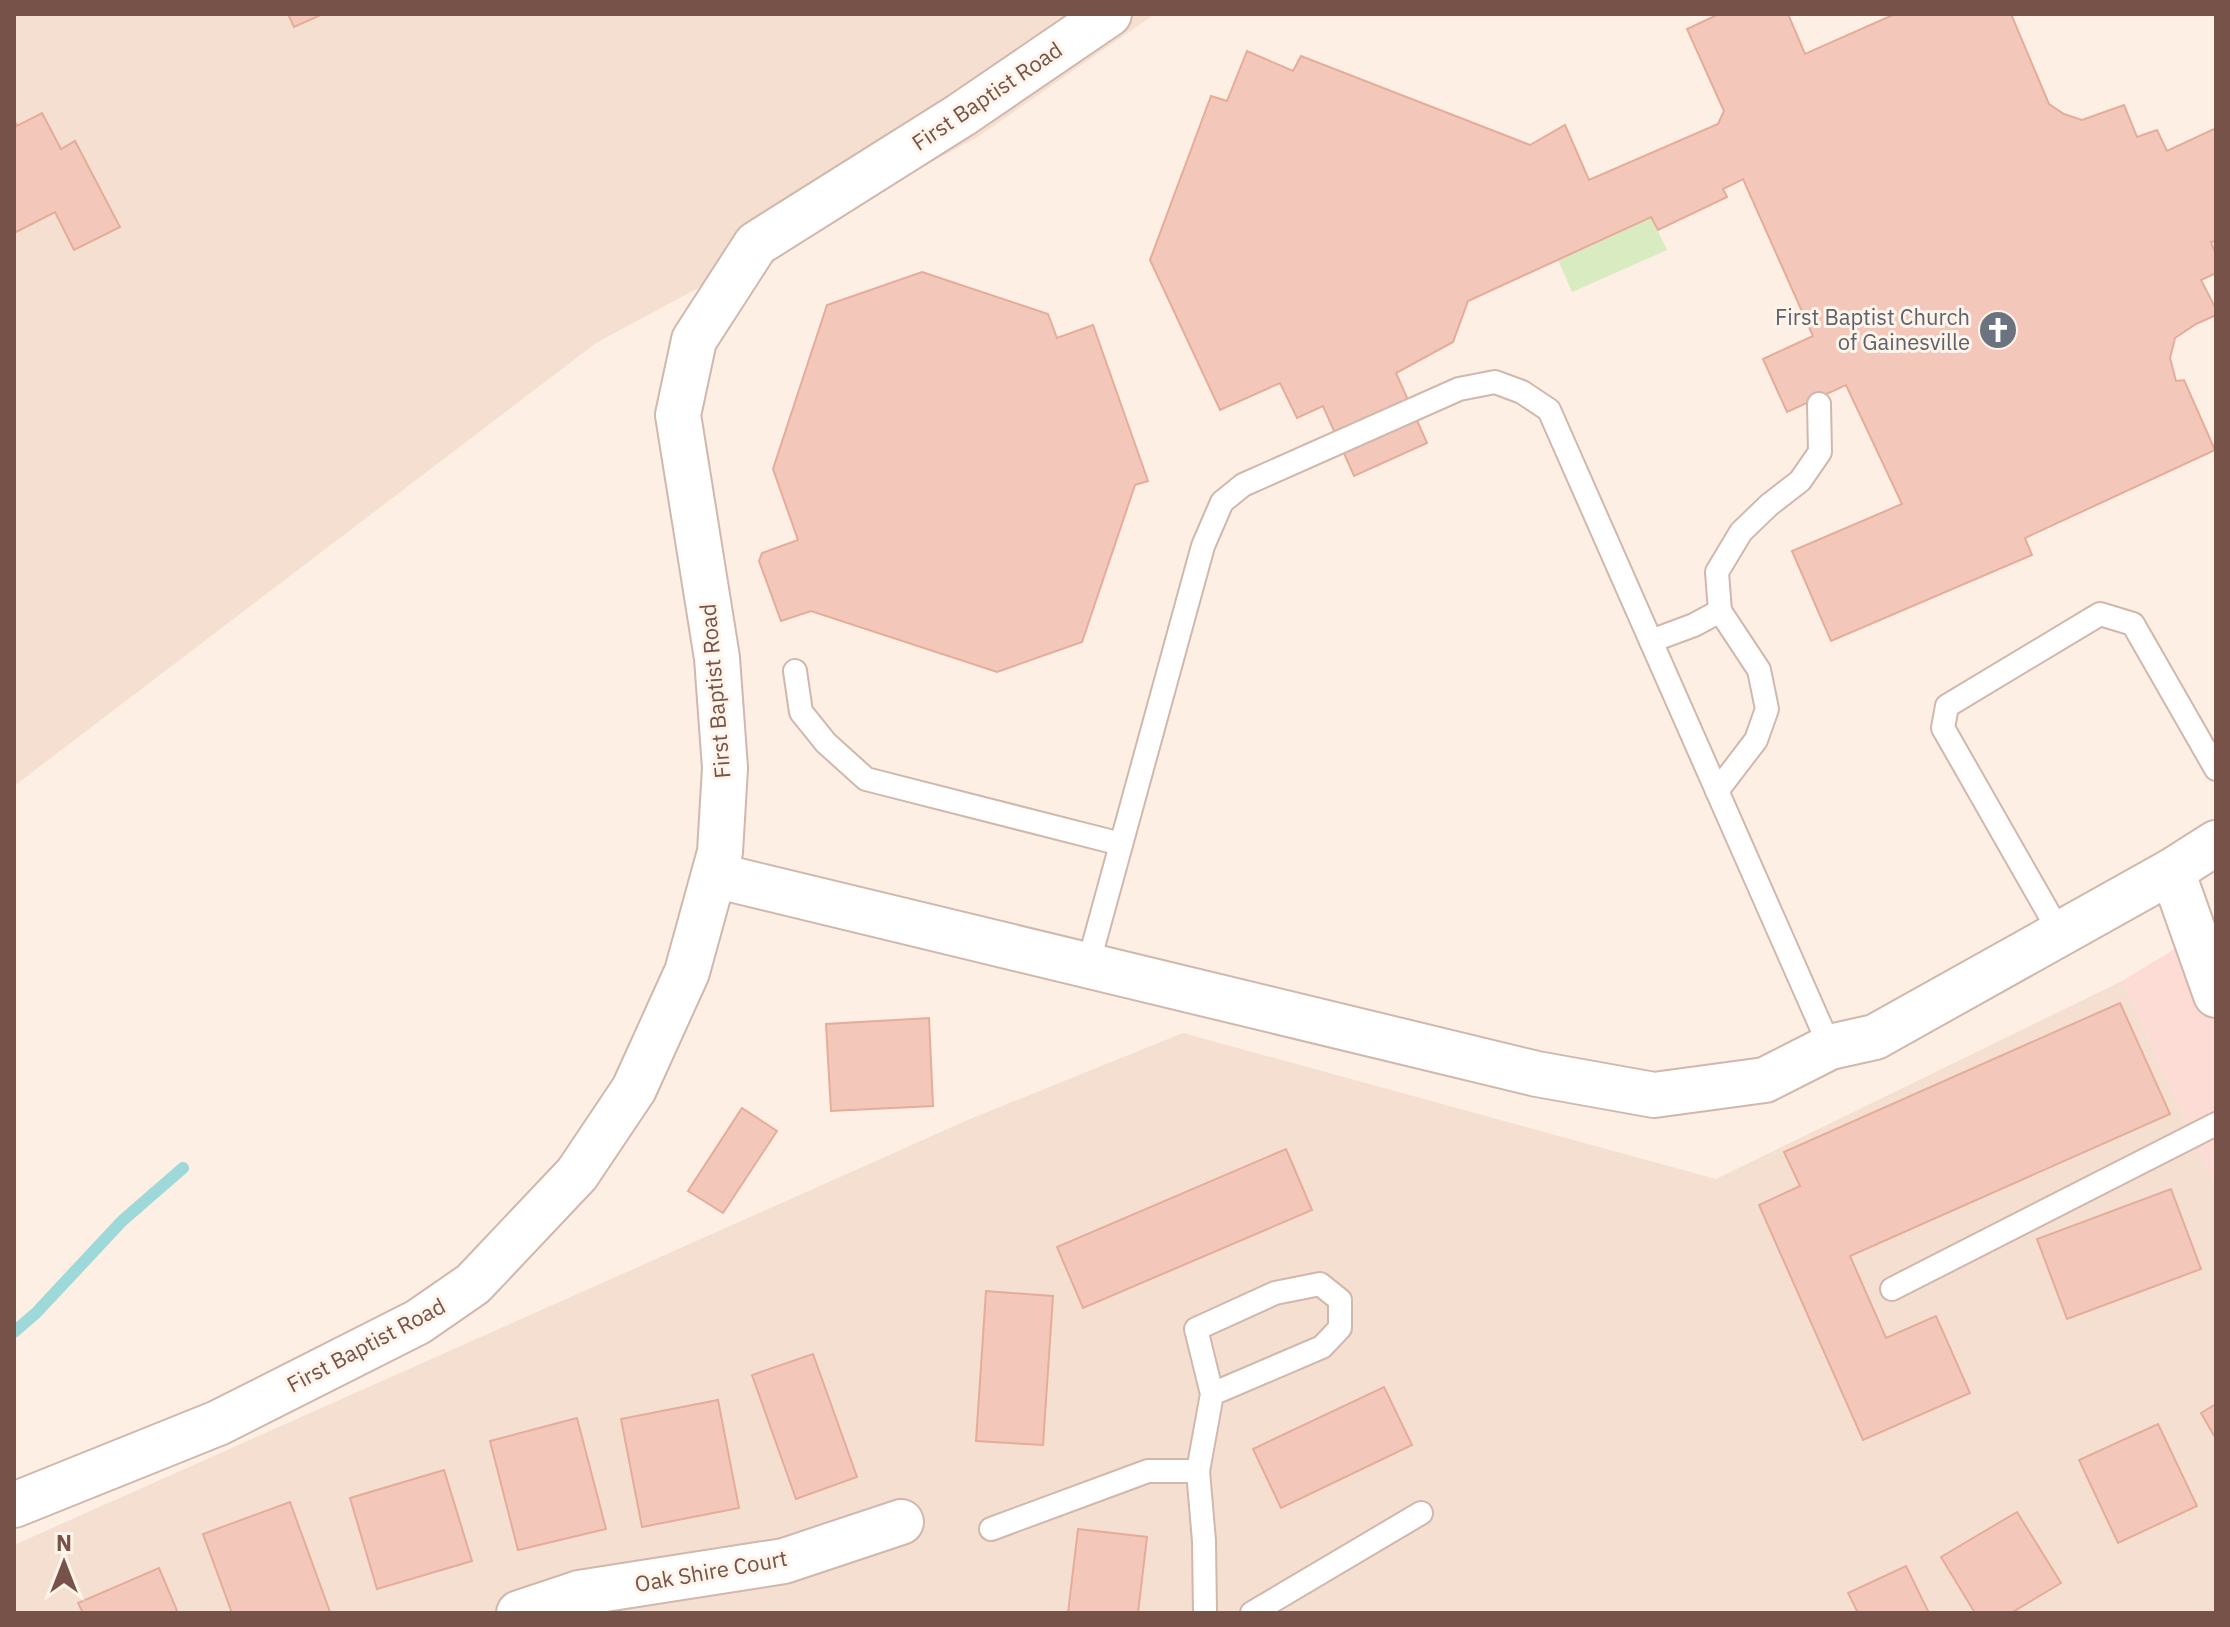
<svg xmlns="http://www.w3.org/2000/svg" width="2230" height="1627" font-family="'IBM Plex Sans',sans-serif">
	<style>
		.residential { fill: #f5dfd1 }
		.commercial { fill: #fddcd6 }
		.green { fill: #d8ebc1 }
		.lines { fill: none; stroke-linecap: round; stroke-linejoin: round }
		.stream { stroke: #9dd9d9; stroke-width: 12 }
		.building { fill: #f3c8ba; stroke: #e6ac9a; stroke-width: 2 }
		.lane-casing { stroke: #d1b7ac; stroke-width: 26 }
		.street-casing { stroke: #d1b7ac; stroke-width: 48 }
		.lane { stroke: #fff; stroke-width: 22 }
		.street { stroke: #fff; stroke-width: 44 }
		.labels { text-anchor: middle; stroke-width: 6; stroke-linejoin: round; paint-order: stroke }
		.street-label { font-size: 22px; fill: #765248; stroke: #fff4ea }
		.worship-label { font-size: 22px; fill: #5b616d; stroke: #fff4ea; text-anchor: end }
	</style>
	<rect width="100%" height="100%" fill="#fdefe3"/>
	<g class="residential">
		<path d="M14 14H1155L976 138 596 343 14 786Z"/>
		<path d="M2122 981 2216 1188V1613H14V1545L970 1119 1183 1033 1716 1179Z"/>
	</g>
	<path class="commercial" d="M2216 924V1188L2122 981Z"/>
	<path class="green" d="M1651 217 1667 250 1572 292 1558 260Z"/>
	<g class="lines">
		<path class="stream" d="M14 1332 36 1313 122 1221 183 1168"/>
	</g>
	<g class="building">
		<path d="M288 14H323L294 27Z"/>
		<path d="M1719 14H1788L1805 54 1895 14H2011L2049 104 2064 114 2082 120 2124 105 2137 137 2157 130 2167 151 2216 128V241L2211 242 2216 255V273L2201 280 2216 309V315L2196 324 2175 338 2170 358 2176 381 2184 380 2215 450 2025 538 2032 555 1831 641 1792 551 1902 504 1846 385 1787 412 1763 359 1813 336 1743 179 1723 189 1727 197 1658 230 1651 217 1468 301 1453 342 1396 373 1427 443 1354 476 1323 406 1297 418 1280 383 1220 410 1150 260 1211 96 1227 101 1247 51 1293 71 1301 56 1530 145 1565 125 1589 180 1718 124 1724 111 1687 29Z"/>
		<path d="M42 113 61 149 75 141 120 227 74 250 55 212 14 233V120L17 126Z"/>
		<path d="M922 272 1048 314 1057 338 1093 325 1148 481 1135 485 1082 642 997 672 811 611 781 621 759 561 762 553 798 540 773 469 827 305Z"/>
		<path d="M2120 1003 2170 1114 1850 1256 1886 1338 1936 1316 1970 1393 1863 1440 1759 1205 1800 1186 1784 1152Z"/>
		<path d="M929 1018 933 1106 831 1111 826 1024Z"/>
		<path d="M742 1108 777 1131 723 1213 688 1191Z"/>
		<path d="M1286 1149 1312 1210 1083 1308 1057 1247Z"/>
		<path d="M2171 1189 2201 1269 2067 1319 2037 1239Z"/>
		<path d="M986 1291 1053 1296 1043 1445 976 1441Z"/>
		<path d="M813 1354 857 1477 796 1499 752 1375Z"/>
		<path d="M1384 1387 1412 1445 1281 1508 1253 1449Z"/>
		<path d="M718 1400 739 1508 642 1527 621 1419Z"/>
		<path d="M2216 1404V1439L2201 1413Z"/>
		<path d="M577 1418 606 1529 518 1550 490 1441Z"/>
		<path d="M2158 1424 2197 1506 2118 1543 2079 1460Z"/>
		<path d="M444 1470 472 1561 377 1589 350 1498Z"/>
		<path d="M290 1502 330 1612 232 1613 203 1534Z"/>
		<path d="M2017 1512 2061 1583 2011 1613H1975L1941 1557Z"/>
		<path d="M1078 1529 1147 1537 1138 1613H1068Z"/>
		<path d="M1906 1566 1929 1613H1858L1848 1593Z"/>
		<path d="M159 1568 178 1613H83L78 1603Z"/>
	</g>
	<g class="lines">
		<g class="lane-casing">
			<g id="lane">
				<path d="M1651 641 1694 625 1720 611"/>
				<path d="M795 671 801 712 826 743 866 779 1121 844"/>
				<path d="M1717 791 1756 740 1767 709 1759 670 1720 611 1717 572 1741 532 1769 505 1800 481 1820 452 1819 404"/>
				<path d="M2060 933 1943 728 1947 706 2100 614 2133 624 2216 769"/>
				<path d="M1088 965 1203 546 1222 502 1243 485 1459 389 1495 382 1522 392 1549 410 1830 1047"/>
				<path d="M1892 1289 2216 1124"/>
				<path d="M1198 1471 1212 1394 1322 1347 1340 1328V1300L1320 1284 1275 1293 1196 1329 1212 1394"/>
				<path d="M991 1529 1148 1471H1198L1204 1541 1205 1613"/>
				<path d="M1252 1613 1421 1513"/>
			</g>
		</g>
		<g class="street-casing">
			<g id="street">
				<path d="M2172 871 2216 995"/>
				<path d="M714 875 1537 1074 1654 1095 1765 1080 1830 1047 1875 1037 2172 871 2216 843"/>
				<path d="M14 1505 218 1423 418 1322 473 1284 577 1174 634 1089 687 972 720 852 725 768 717 658 678 415 694 340 756 244 961 115 1109 14"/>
				<path d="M519 1613 579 1593 784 1561 901 1522"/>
			</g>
		</g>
		<use href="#lane" class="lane"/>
		<use href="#street" class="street"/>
	</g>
	<defs>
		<g id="church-disc" transform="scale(2)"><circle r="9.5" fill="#6b7280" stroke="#fff4ea"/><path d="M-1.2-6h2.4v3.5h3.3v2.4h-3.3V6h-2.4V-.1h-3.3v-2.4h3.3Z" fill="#fff"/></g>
	</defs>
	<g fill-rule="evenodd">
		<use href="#church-disc" x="1998" y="330"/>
	</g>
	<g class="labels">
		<g class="street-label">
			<text transform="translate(987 96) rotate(-34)" y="8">First Baptist Road</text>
			<text transform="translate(715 691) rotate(-95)" y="8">First Baptist Road</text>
			<text transform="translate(366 1345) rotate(-28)" y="8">First Baptist Road</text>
			<text transform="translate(711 1571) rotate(-10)" y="8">Oak Shire Court</text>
		</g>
		<g class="worship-label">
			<text x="1970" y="325">First Baptist Church<tspan x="1970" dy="25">of Gainesville</tspan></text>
		</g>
	</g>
	<rect width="2230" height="1627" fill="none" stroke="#765248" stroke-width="32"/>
	<g transform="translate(64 1563)" stroke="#fff4ea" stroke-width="6" paint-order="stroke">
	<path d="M0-6L14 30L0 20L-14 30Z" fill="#765248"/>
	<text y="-12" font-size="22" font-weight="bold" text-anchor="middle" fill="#765248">N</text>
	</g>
</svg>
